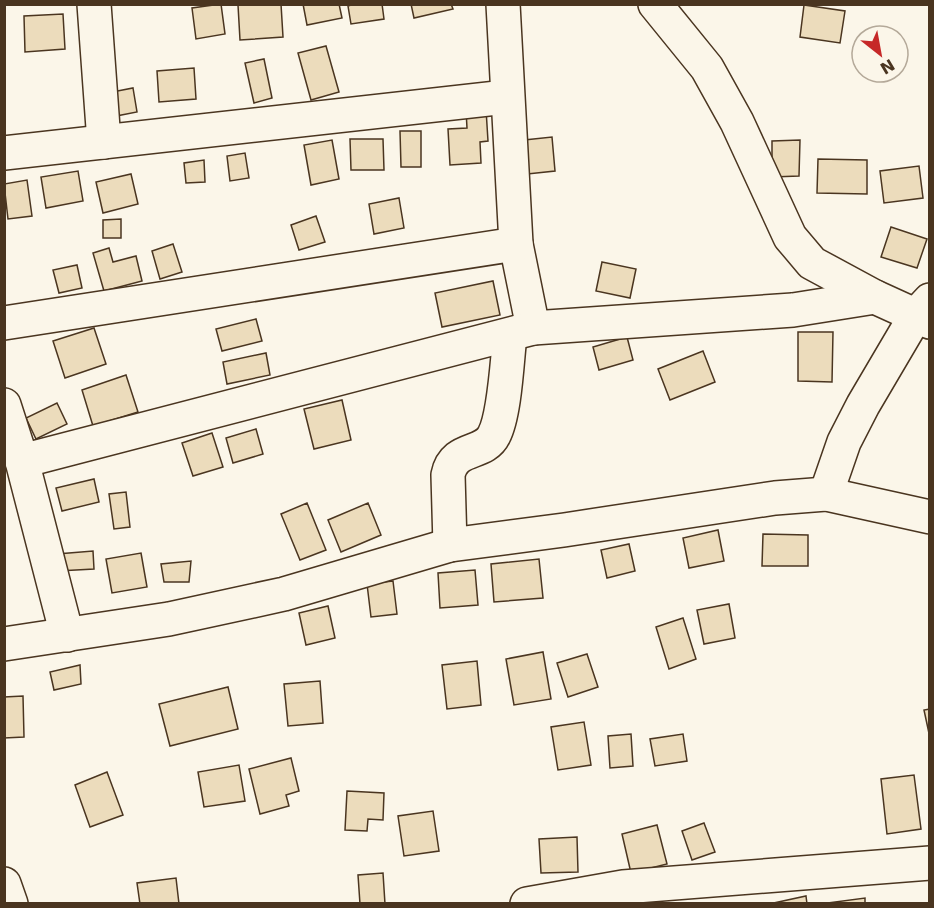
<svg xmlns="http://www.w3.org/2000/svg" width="934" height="908" font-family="'DejaVu Sans',sans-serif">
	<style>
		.building { fill: #ecdcbc; stroke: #4a3520; stroke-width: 1.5 }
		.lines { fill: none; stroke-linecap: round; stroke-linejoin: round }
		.minor-casing { stroke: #4a3520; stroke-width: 36 }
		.minor { stroke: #fbf6e9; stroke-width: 33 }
	</style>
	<rect width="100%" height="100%" fill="#fbf6e9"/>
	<g class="building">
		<path d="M221 4 225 34 196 39 192 8Z"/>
		<path d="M281 4 283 37 240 40 238 5Z"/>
		<path d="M303 4H339L342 18 307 25Z"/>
		<path d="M354 4H382L384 19 351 24 348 6Z"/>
		<path d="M411 4H451L453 9 414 18Z"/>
		<path d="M804 5 845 11 840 43 800 37Z"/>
		<path d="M63 14 65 49 25 52 24 16Z"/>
		<path d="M326 46 339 92 311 100 298 53Z"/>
		<path d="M264 59 272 98 254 103 245 63Z"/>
		<path d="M194 68 196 99 159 102 157 71Z"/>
		<path d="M133 88 137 112 111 117 107 93Z"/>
		<path d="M486 109 488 141 480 142 481 163 450 165 448 129 467 128 466 110Z"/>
		<path d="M400 131H421V167H401Z"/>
		<path d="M552 137 555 171 518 175 515 141Z"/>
		<path d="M350 139H383L384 170H351Z"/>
		<path d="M332 140 339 179 311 185 304 145Z"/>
		<path d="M800 140 799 176 772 177V141Z"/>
		<path d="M245 153 249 178 230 181 227 156Z"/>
		<path d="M818 159 867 160V194L817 193Z"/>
		<path d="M204 160 205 182 186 183 184 163Z"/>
		<path d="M919 166 923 198 884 203 880 171Z"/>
		<path d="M78 171 83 201 46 208 41 177Z"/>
		<path d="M131 174 138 204 103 213 96 182Z"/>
		<path d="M27 180 32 216 8 219 4 184Z"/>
		<path d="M399 198 404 228 374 234 369 204Z"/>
		<path d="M316 216 325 242 299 250 291 225Z"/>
		<path d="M121 219V238H103V220Z"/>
		<path d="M891 227 927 239 917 268 881 257Z"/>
		<path d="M173 244 182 272 160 279 152 251Z"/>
		<path d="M109 248 113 262 136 256 142 281 104 291 93 253Z"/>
		<path d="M602 262 636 269 630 298 596 291Z"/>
		<path d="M77 265 82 288 59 293 53 270Z"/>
		<path d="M493 281 500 315 442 327 435 293Z"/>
		<path d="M256 319 262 341 222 351 216 329Z"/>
		<path d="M94 328 106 364 65 378 53 341Z"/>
		<path d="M798 332H833L832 382 798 381Z"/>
		<path d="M627 337 633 360 599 370 593 347Z"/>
		<path d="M703 351 715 382 670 400 658 369Z"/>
		<path d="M266 353 270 375 227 384 223 362Z"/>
		<path d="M126 375 138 412 93 426 82 390Z"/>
		<path d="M342 400 351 440 314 449 304 409Z"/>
		<path d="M57 403 67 424 36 439 26 418Z"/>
		<path d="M256 429 263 454 233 463 226 438Z"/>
		<path d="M212 433 223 467 193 476 182 443Z"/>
		<path d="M94 479 99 502 62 511 56 488Z"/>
		<path d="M126 492 130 527 114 529 109 494Z"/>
		<path d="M307 503 326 550 300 560 281 514Z"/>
		<path d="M368 503 381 535 341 552 328 520Z"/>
		<path d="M718 530 724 561 689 568 683 538Z"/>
		<path d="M763 534 808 535V566H762Z"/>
		<path d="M629 544 635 571 607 578 601 550Z"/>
		<path d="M93 551 94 569 58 571 57 554Z"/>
		<path d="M141 553 147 587 112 593 106 559Z"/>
		<path d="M539 559 543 598 494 602 491 564Z"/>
		<path d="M191 561 189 582H164L161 564Z"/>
		<path d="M475 570 478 605 440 608 438 573Z"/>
		<path d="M393 581 397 614 371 617 367 584Z"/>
		<path d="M729 604 735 638 704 644 697 610Z"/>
		<path d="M328 606 335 638 306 645 299 613Z"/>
		<path d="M683 618 696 659 669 669 656 627Z"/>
		<path d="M543 652 551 699 514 705 506 659Z"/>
		<path d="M587 654 598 687 568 697 557 663Z"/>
		<path d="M477 661 481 705 447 709 442 665Z"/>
		<path d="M80 665 81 684 54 690 50 672Z"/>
		<path d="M320 681 323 723 288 726 284 684Z"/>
		<path d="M228 687 238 729 170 746 159 704Z"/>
		<path d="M23 696 24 737 4 738V697Z"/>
		<path d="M930 709V738L924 710Z"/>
		<path d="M584 722 591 765 558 770 551 727Z"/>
		<path d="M631 734 633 766 610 768 608 736Z"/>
		<path d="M683 734 687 761 655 766 650 739Z"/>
		<path d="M291 758 299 791 286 795 289 806 260 814 249 769Z"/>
		<path d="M239 765 245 801 204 807 198 772Z"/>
		<path d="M107 772 123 815 90 827 75 785Z"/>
		<path d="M914 775 921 829 887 834 881 779Z"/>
		<path d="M347 791 384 793 383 820 368 819 367 831 345 830Z"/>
		<path d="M433 811 439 851 404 856 398 816Z"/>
		<path d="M704 823 715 852 692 860 682 831Z"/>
		<path d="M657 825 667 864 631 873 622 834Z"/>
		<path d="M577 837 578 872 541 873 539 839Z"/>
		<path d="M383 873 385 904H360L358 875Z"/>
		<path d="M176 878 179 904H140L137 883Z"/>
		<path d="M806 896 807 904H769Z"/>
		<path d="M865 898V904H820Z"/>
	</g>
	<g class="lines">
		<g class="minor-casing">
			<g id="minor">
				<path d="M94 4 104 142"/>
				<path d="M655 4 707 68 737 122 790 237 812 263 875 297 930 322"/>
				<path d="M4 153 506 97"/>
				<path d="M516 244 533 328"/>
				<path d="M4 323 516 244 503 4"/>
				<path d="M4 405 22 461 67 635"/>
				<path d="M22 461 533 328 793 310 875 297"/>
				<path d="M826 494 844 442 863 405 916 315 930 300"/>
				<path d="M450 545 448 475C454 445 484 456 494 435 505 414 507 360 510 335"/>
				<path d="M4 644 169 619 284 594 450 545 564 530 775 498 826 494 930 517"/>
				<path d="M4 884 11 904"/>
				<path d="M527 904 623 887 930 863"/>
			</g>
		</g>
		<use href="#minor" class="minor"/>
	</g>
	<rect width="934" height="908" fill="none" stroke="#4a3520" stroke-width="12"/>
	<g transform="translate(880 54) rotate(149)"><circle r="28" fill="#fbf6e9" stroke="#b4a999" stroke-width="1.5"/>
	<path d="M0-4.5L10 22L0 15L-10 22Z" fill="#c62828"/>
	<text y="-9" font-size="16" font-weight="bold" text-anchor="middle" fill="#4a3520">N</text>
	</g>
</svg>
